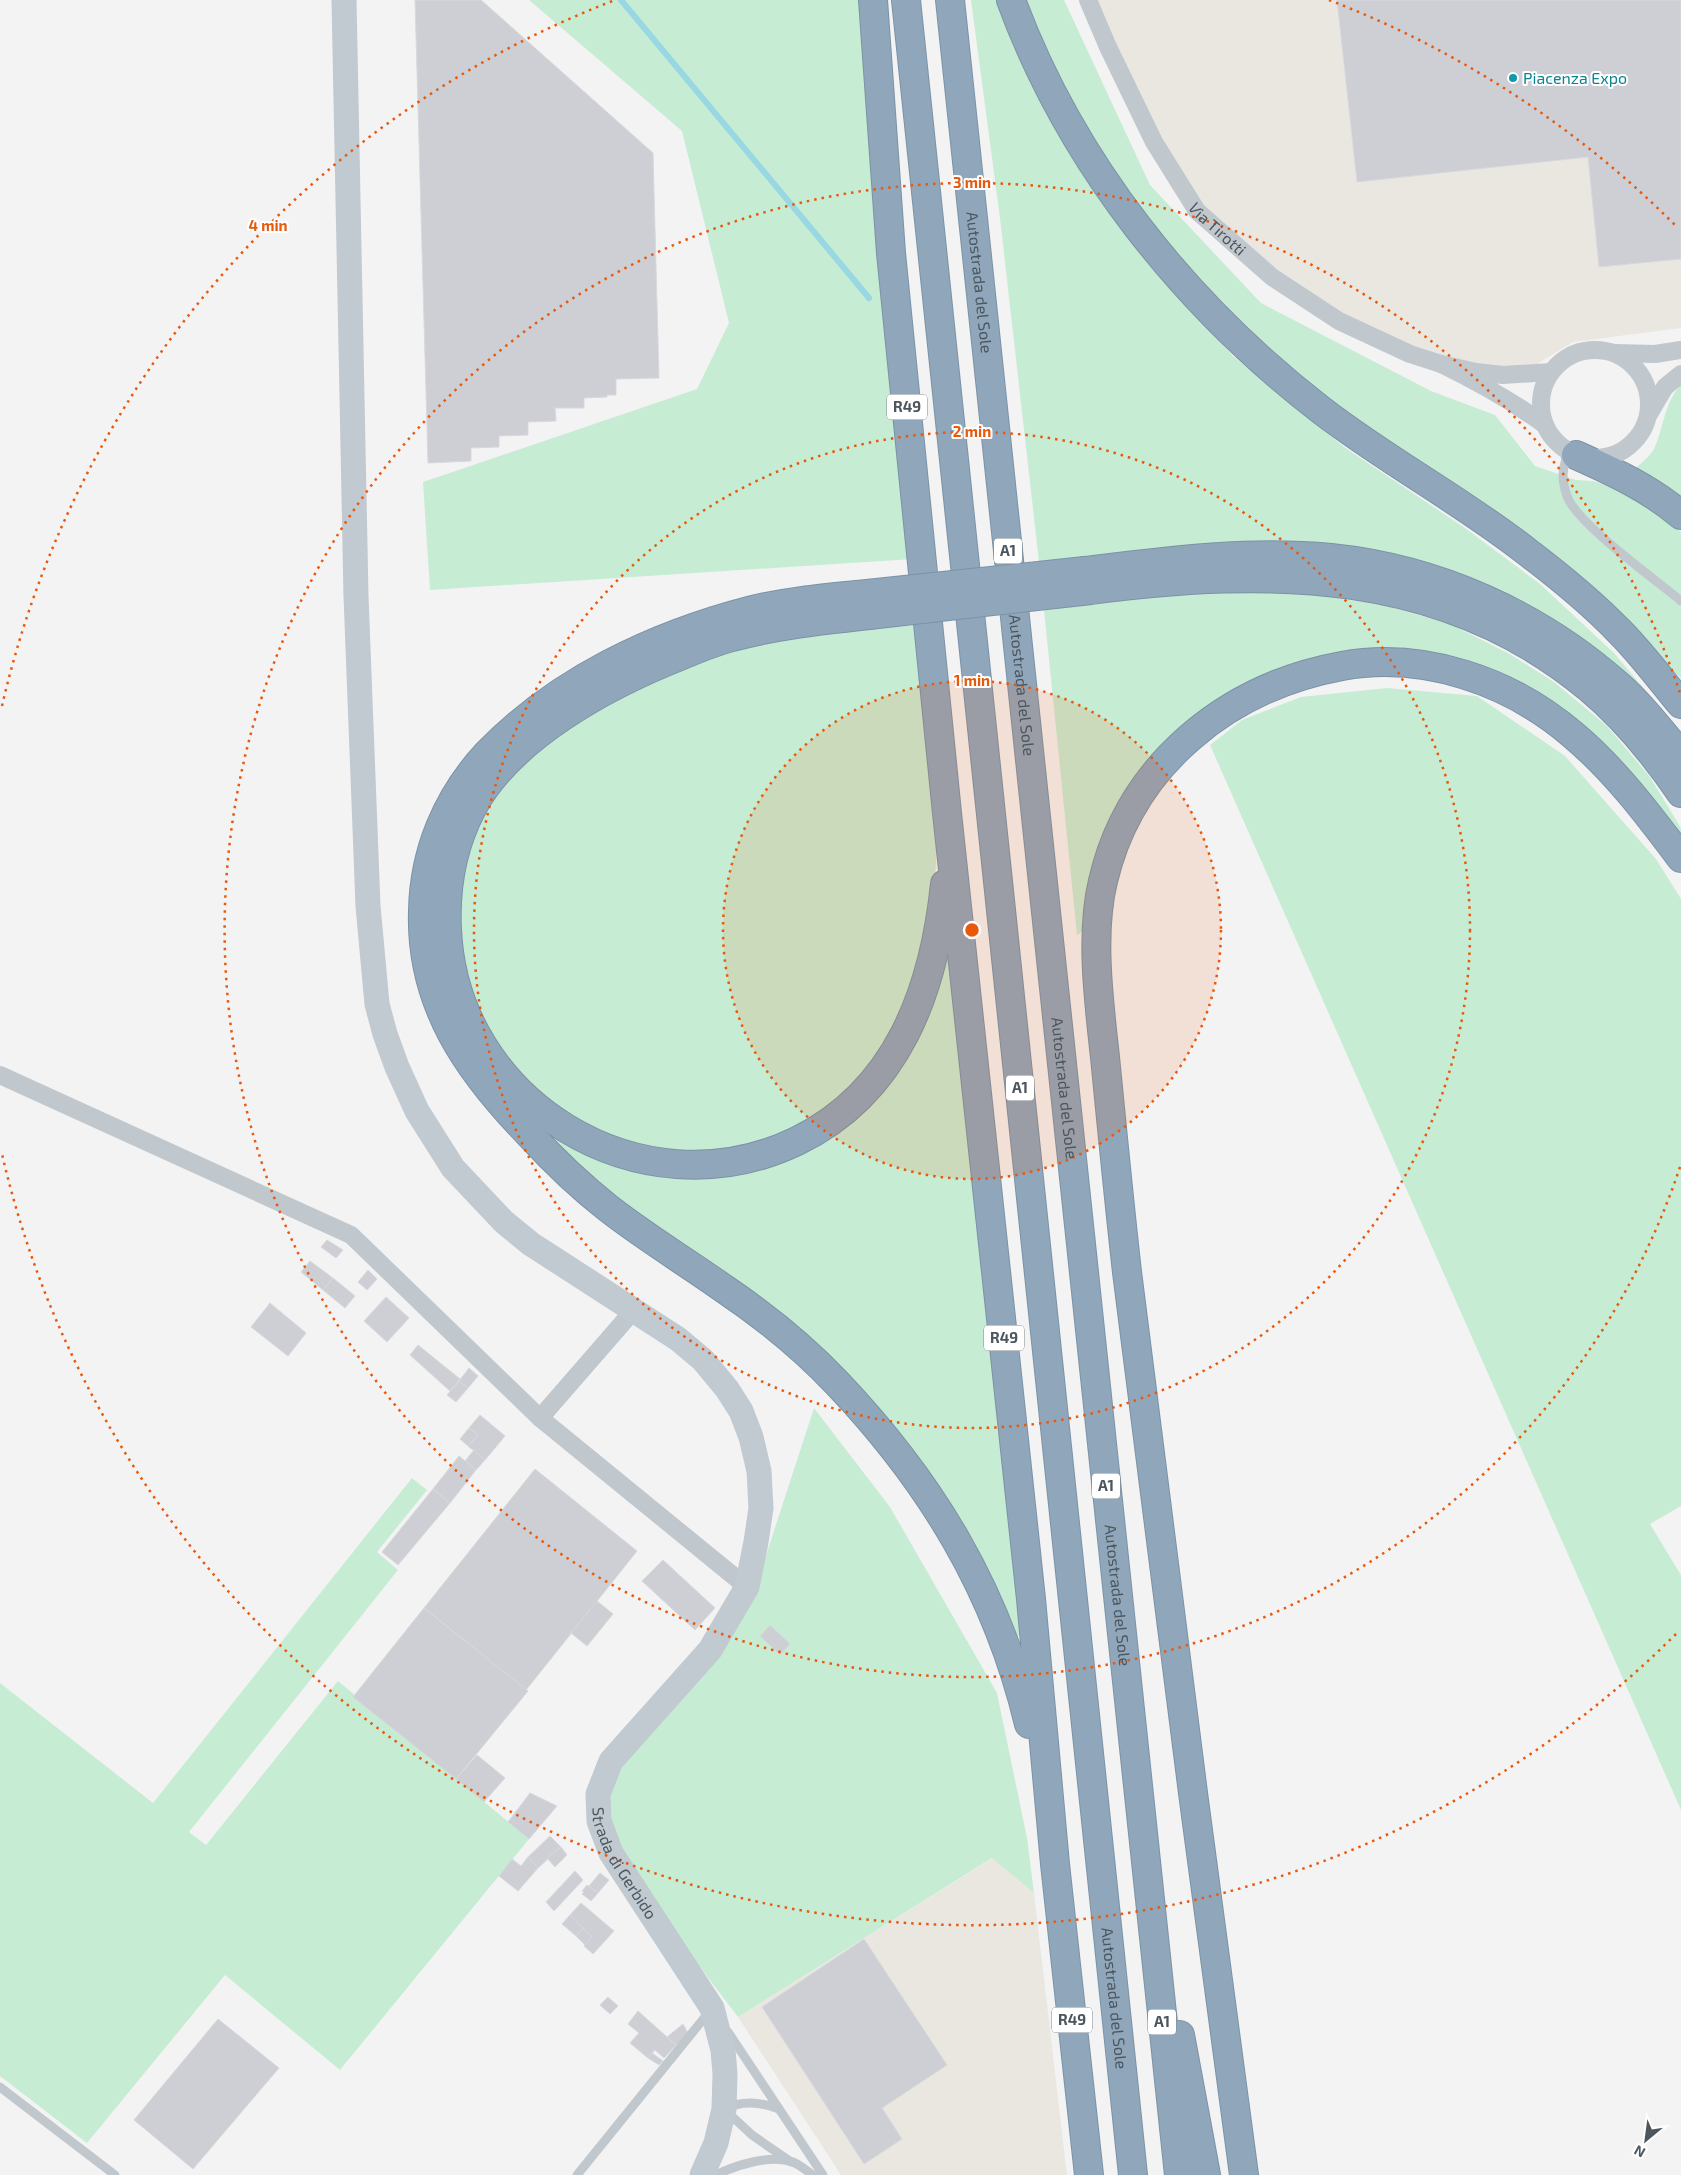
<svg xmlns="http://www.w3.org/2000/svg" width="1681" height="2175" font-family="'Exo 2',sans-serif">
	<style>
		.commercial { fill: #eae7e1 }
		.green { fill: #c7ecd4 }
		.lines { fill: none; stroke-linecap: round; stroke-linejoin: round }
		.stream { stroke: #99d7e3; stroke-width: 6 }
		.building { fill: #cdcfd4; stroke: #d7d9dd }
		.highway-casing { stroke: #7b92a7; stroke-width: 30 }
		.lane { stroke: #c0c7cd; stroke-width: 9 }
		.street { stroke: #c0c7cd; stroke-width: 18 }
		.secondary { stroke: #c1c9d1; stroke-width: 25 }
		.highway { stroke: #90a7bb; stroke-width: 28 }
		.highway-bridge-casing { stroke: #7b92a7; stroke-width: 30; stroke-linecap: butt }
		.highway-bridge { stroke: #90a7bb; stroke-width: 28 }
		.ring { fill: none; stroke: #e8590c; stroke-width: 2.5; stroke-dasharray: 2.5 5 }
		.culture-dot { fill: #0f9aa8; stroke: #fff; stroke-width: 2 }
		.labels { text-anchor: middle; stroke-width: 4; stroke-linejoin: round; paint-order: stroke }
		.shield { fill: #fff; stroke: #82898e; stroke-width: 1 }
		.shield-label { font-size: 15px; font-weight: bold; fill: #4c565e }
		.culture-label { font-size: 16px; fill: #0d838f; stroke: #fff; text-anchor: start }
		.street-label { font-size: 16px; fill: #4c565e; stroke: #fff }
		.centre { fill: #e8590c; stroke: #fff; stroke-width: 2.5 }
		.ring-label { font-size: 15px; text-anchor: middle; font-weight: bold; fill: #e8590c; stroke: #fff; stroke-width: 4; stroke-linejoin: round; paint-order: stroke }
	</style>
	<rect width="100%" height="100%" fill="#f4f3f3"/>
	<g class="commercial">
		<path d="M1088 0H1681V328L1573 342 1524 372 1410 350 1298 298 1200 209 1104 47Z"/>
		<path d="M993 1858 1034 1893 1067 2175H841L738 2017Z"/>
	</g>
	<g class="green">
		<path d="M529 0H860L913 559 430 590 423 482 697 389 729 323 682 131Z"/>
		<path d="M971 0H997L1009 32 1044 107 1137 247 1233 356 1344 447 1465 528 1540 584 1614 653 1681 733V743L1558 627 1152 551 1039 562 1000 218Z"/>
		<path d="M1022 0H1064L1150 185 1261 303 1431 391 1495 415 1535 466 1576 480 1593 481 1620 489 1659 514 1681 532V678L1601 602 1295 378 1171 255 1063 96Z"/>
		<path d="M1681 385V501L1635 469C1641 463 1650 456 1654 449 1664 428 1664 402 1681 385Z"/>
		<path d="M1193 591H1289L1383 605 1450 624 1508 653 1554 682 1607 726 1650 777 1681 828V845L1610 758 1405 654 1203 714 1088 887 1083 931 1077 935 1044 610Z"/>
		<path d="M918 625 937 845 933 908 925 953 889 1046 841 1105 769 1146 682 1159 570 1122 505 1063 458 960V886L474 825 520 762 632 686 737 647 801 635Z"/>
		<path d="M1387 688 1477 696 1565 756 1656 859 1681 899V1506L1650 1524 1681 1575V1810L1210 745 1242 720 1301 697Z"/>
		<path d="M944 953 952 955 1021 1636H1018L993 1584 913 1461 637 1222 522 1118 539 1123 581 1151 622 1167 657 1175 704 1176 821 1141Z"/>
		<path d="M814 1408 890 1507 997 1693 1027 1838 1034 1893 992 1858 738 2017 612 1852 598 1796 755 1589Z"/>
		<path d="M412 1478 427 1490 377 1552 398 1570 189 1832 206 1845 338 1681 529 1839 340 2070 225 1975 87 2143 0 2076V1683L153 1803Z"/>
	</g>
	<g class="lines">
		<path class="stream" d="M621 0 869 298"/>
	</g>
	<g class="building">
		<path d="M415 0H481L653 153 659 378 616 379V395H607V397L584 398V408H555L556 421 528 422V435L499 436V447L471 448V461L428 463Z"/>
		<path d="M1337 0H1681V259L1599 267 1588 157 1357 182Z"/>
		<path d="M327 1240 343 1250 336 1258 321 1247Z"/>
		<path d="M310 1261 333 1278 323 1290 301 1272Z"/>
		<path d="M368 1270 377 1279 367 1290 358 1282Z"/>
		<path d="M333 1278 355 1296 345 1308 323 1290Z"/>
		<path d="M386 1297 409 1318 387 1342 364 1321Z"/>
		<path d="M270 1303 306 1333 288 1356 251 1327Z"/>
		<path d="M418 1345 460 1379 450 1391 410 1355Z"/>
		<path d="M469 1368 478 1376 468 1388 459 1381Z"/>
		<path d="M459 1381 468 1388 456 1402 447 1395Z"/>
		<path d="M480 1415 505 1436 485 1460 468 1446 478 1435 469 1428Z"/>
		<path d="M469 1428 478 1435 468 1446 460 1439Z"/>
		<path d="M474 1450 485 1460 476 1470 465 1461Z"/>
		<path d="M459 1456 476 1470 450 1503 433 1489Z"/>
		<path d="M535 1469 637 1551 526 1690 424 1608Z"/>
		<path d="M433 1489 450 1503 398 1565 382 1552Z"/>
		<path d="M663 1560 715 1608 695 1630 642 1581Z"/>
		<path d="M597 1601 613 1614 587 1646 571 1633Z"/>
		<path d="M424 1608 528 1691 456 1779 353 1697Z"/>
		<path d="M770 1625 790 1644 780 1655 760 1636Z"/>
		<path d="M477 1755 505 1778 484 1802 456 1779Z"/>
		<path d="M530 1793 557 1806 529 1839 508 1822Z"/>
		<path d="M550 1836 561 1847 538 1868 528 1857Z"/>
		<path d="M561 1847 567 1855 555 1867 547 1858Z"/>
		<path d="M528 1857 538 1868 518 1891 499 1876 512 1859 521 1866Z"/>
		<path d="M575 1871 583 1880 554 1911 546 1902Z"/>
		<path d="M600 1873 609 1880 598 1893 589 1886Z"/>
		<path d="M587 1885 598 1893 591 1901 582 1894 584 1892 582 1891Z"/>
		<path d="M581 1903 614 1931 593 1954 584 1946 592 1937 570 1915Z"/>
		<path d="M570 1915 583 1928 576 1936 562 1924Z"/>
		<path d="M583 1928 592 1937 585 1945 576 1936Z"/>
		<path d="M864 1939 947 2065 882 2108 902 2139 864 2164 762 2007Z"/>
		<path d="M608 1997 618 2006 610 2014 600 2005Z"/>
		<path d="M638 2011 676 2045 664 2058 655 2050 648 2058 630 2043 639 2033 628 2024Z"/>
		<path d="M218 2019 279 2068 193 2169 134 2120Z"/>
		<path d="M683 2024 689 2035 676 2045 667 2037Z"/>
		<path d="M652 2053 663 2061 659 2065 648 2058Z"/>
	</g>
	<g class="lines">
		<g class="highway-casing">
			<g id="highway">
				<path d="M873 0 891 253 947 813 1031 1599 1055 1864 1089 2175"/>
				<path id="s3" d="M906 0 1133 2175"/>
				<path id="s4" d="M950 0 1179 2175"/>
				<path d="M1011 0C1071 163 1185 305 1321 410 1387 461 1461 500 1526 551 1559 576 1592 603 1620 632 1642 654 1661 680 1681 704"/>
				<path d="M1576 455C1614 472 1649 488 1681 515"/>
				<path d="M1085 571C1166 561 1249 550 1331 558 1437 569 1538 614 1618 685 1641 705 1661 731 1681 755"/>
				<path d="M1091 590C1268 567 1444 567 1589 688 1624 717 1655 755 1681 793"/>
				<path d="M867 594C828 598 790 601 752 610 655 635 557 681 487 754 447 797 424 852 423 911 420 1004 468 1071 530 1135 554 1161 580 1186 608 1208 645 1237 685 1261 723 1288 763 1315 804 1348 837 1383 932 1483 997 1591 1029 1724"/>
				<path d="M869 615C823 620 777 625 732 637 715 641 697 649 680 656 607 685 511 736 472 808 452 846 445 887 447 929 454 1101 640 1217 797 1141 898 1092 934 990 945 884"/>
				<path d="M1180 2035 1206 2175"/>
				<path d="M1244 2175C1203 1874 1164 1574 1127 1272 1119 1201 1112 1129 1105 1057 1099 1003 1090 934 1103 881 1130 765 1227 687 1342 666 1423 651 1510 681 1572 734 1614 769 1648 814 1681 858"/>
			</g>
		</g>
		<g class="lane">
			<path d="M1569 451C1562 468 1561 479 1567 496 1577 524 1655 579 1681 601"/>
			<path d="M728 2032 823 2175"/>
			<path d="M0 2087 115 2175"/>
			<path d="M779 2109C760 2102 743 2100 724 2109L752 2135 791 2162"/>
			<path d="M577 2175 709 2012"/>
			<path d="M716 2175C736 2165 771 2154 793 2162 800 2165 807 2171 813 2175"/>
		</g>
		<g class="street">
			<path id="s1" d="M1088 0 1108 47 1154 142 1197 211 1272 277 1339 321 1410 354 1441 364"/>
			<circle cx="1595" cy="404" r="54"/>
			<path d="M1615 353 1655 354 1681 350"/>
			<path d="M1649 414 1665 387 1681 374"/>
			<path d="M1545 425C1512 401 1478 382 1441 364L1476 372 1503 375 1551 372"/>
			<path d="M0 1075 351 1235 540 1418 747 1587"/>
			<path d="M540 1418 633 1311"/>
		</g>
		<path class="secondary" id="s2" d="M344 0 356 596 368 906 377 1004 385 1034 397 1067 417 1111 453 1168 504 1222 531 1244 678 1339 703 1360 727 1389 741 1411 751 1437 759 1471 761 1508 756 1542 747 1587 710 1650 611 1761 598 1794 599 1821 611 1853 712 2008 723 2050 725 2074 724 2109 716 2143 702 2175"/>
		<use href="#highway" class="highway"/>
		<g class="highway-bridge-casing">
			<g id="highway-bridge">
				<path d="M867 594 1085 571"/>
				<path d="M869 615 1091 590"/>
			</g>
		</g>
		<use href="#highway-bridge" class="highway-bridge"/>
	</g>
	<circle cx="972" cy="930" r="249" fill="#e8590c" fill-opacity=".12"/>
	<g class="ring">
		<circle cx="972" cy="930" r="249"/>
		<circle cx="972" cy="930" r="498"/>
		<path d="M1680 1167A747 747 0 1 1 1680 693"/>
		<path d="M1676 1634A996 996 0 0 1 2 1154M2 706A996 996 0 0 1 615 0M1329 0A996 996 0 0 1 1676 226"/>
	</g>
	<circle class="culture-dot" cx="1513" cy="78" r="5"/>
	<g class="labels">
		<g class="shield">
			<rect x="887" y="394.5" width="40" height="25" rx="4"/>
			<rect x="994" y="538.5" width="28" height="25" rx="4"/>
			<rect x="1006" y="1075.5" width="28" height="25" rx="4"/>
			<rect x="984" y="1325.5" width="40" height="25" rx="4"/>
			<rect x="1092" y="1473.5" width="28" height="25" rx="4"/>
			<rect x="1052" y="2007.5" width="40" height="25" rx="4"/>
			<rect x="1148" y="2009.5" width="28" height="25" rx="4"/>
		</g>
		<g class="shield-label">
			<text x="907" y="412">R49</text>
			<text x="1008" y="556">A1</text>
			<text x="1020" y="1093">A1</text>
			<text x="1004" y="1343">R49</text>
			<text x="1106" y="1491">A1</text>
			<text x="1072" y="2025">R49</text>
			<text x="1162" y="2027">A1</text>
		</g>
		<g class="culture-label">
			<text x="1523" y="84">Piacenza Expo</text>
		</g>
		<g class="street-label">
			<text dy="6" stroke="none"><textPath href="#s1" startOffset="265">Via Tirotti</textPath></text>
			<text dy="6" stroke="none"><textPath href="#s4" startOffset="284">Autostrada del Sole</textPath></text>
			<text dy="6" stroke="none"><textPath href="#s4" startOffset="689">Autostrada del Sole</textPath></text>
			<text dy="6" stroke="none"><textPath href="#s4" startOffset="1094">Autostrada del Sole</textPath></text>
			<text dy="6" stroke="none"><textPath href="#s4" startOffset="1604">Autostrada del Sole</textPath></text>
			<text dy="6" stroke="none"><textPath href="#s2" startOffset="2080">Strada di Gerbido</textPath></text>
			<text dy="6" stroke="none"><textPath href="#s3" startOffset="2009">Autostrada del Sole</textPath></text>
		</g>
	</g>
	<circle cx="972" cy="930" r="8" class="centre"/>
	<g class="ring-label">
		<text x="972" y="188">3 min</text>
		<text x="268" y="231">4 min</text>
		<text x="972" y="437">2 min</text>
		<text x="972" y="686">1 min</text>
	</g>
	<g transform="translate(1646 2140) rotate(209)" stroke="#ffffff" stroke-width="4" paint-order="stroke">
	<path d="M0-4L9 19L0 12L-9 19Z" fill="#4c565e"/>
	<text y="-8" font-size="14" font-weight="bold" text-anchor="middle" fill="#4c565e">N</text>
	</g>
</svg>
